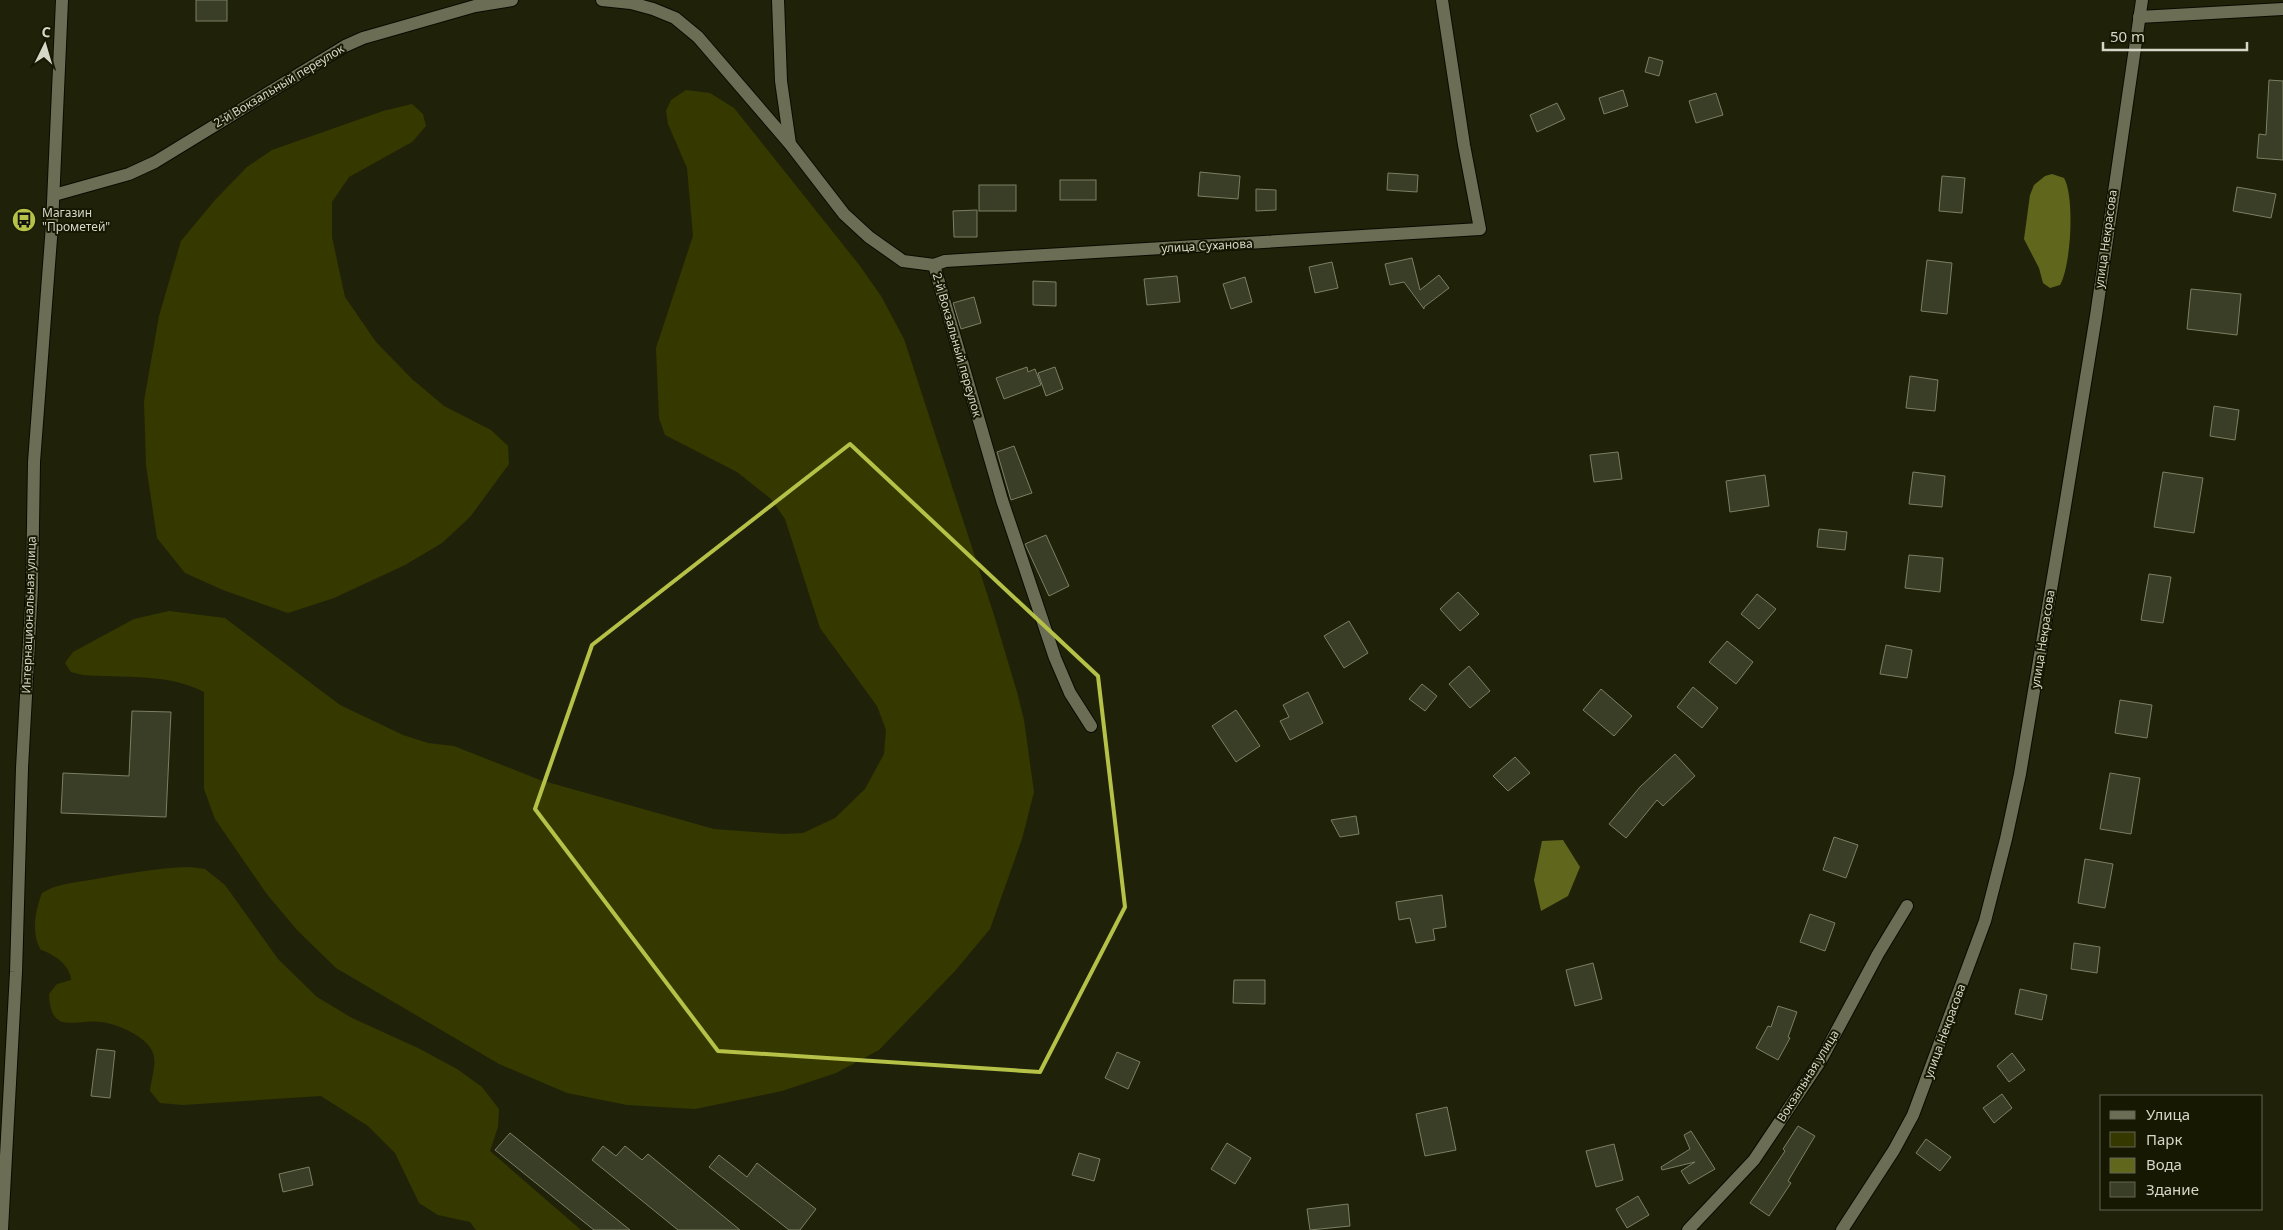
<svg xmlns="http://www.w3.org/2000/svg" width="2283" height="1230" font-family="'Noto Sans',sans-serif">
	<style>
		.green { fill: #353900 }
		.water { fill: #60671d }
		.building { fill: #3b3e26; stroke: #7b7f63 }
		.lines { fill: none; stroke-linecap: round; stroke-linejoin: round }
		.street-casing { stroke: #090b00; stroke-width: 14 }
		.secondary-casing { stroke: #090b00; stroke-width: 14 }
		.street { stroke: #6b6e54; stroke-width: 12 }
		.secondary { stroke: #6b6e54; stroke-width: 12 }
		.marked { fill: none; stroke: #b6c148; stroke-width: 4; stroke-linejoin: round }
		.labels { text-anchor: middle; stroke-width: 4; stroke-linejoin: round; paint-order: stroke }
		.street-label { font-size: 12px; fill: #d5d8c9; stroke: #161802 }
		.poi-label { font-size: 12px; fill: #d5d8c9; stroke: #161802; text-anchor: start }
	</style>
	<rect width="100%" height="100%" fill="#1f2209"/>
	<g class="green">
		<path d="M686 90 710 93 734 108 860 266 881 296 904 339 994 615 1017 692 1024 720 1034 792 1022 839 990 929 955 971 879 1050 836 1073 782 1091 695 1109 627 1105 567 1093 499 1064 336 968 297 930 266 893 215 819 204 789V692C169 673 121 678 83 675L71 672 65 663 73 652 134 619 169 611 225 618 340 705 403 735 428 743 454 746 540 780 714 829 782 834 803 833 835 818 865 789 884 754 886 730 877 706 820 628 785 519 771 499 737 472 665 435 659 418 656 348 693 236 687 168 668 124 666 111 671 100Z"/>
		<path d="M412 104 423 114 426 126 412 142 349 177 332 202V237L345 297 376 342 412 379 444 406 491 430 508 446 509 464 470 517 442 543 405 565 334 598 288 613 223 590 185 573 157 538 146 465 144 401 159 316 181 241 215 200 247 167 272 150 383 111Z"/>
		<path d="M190 867 205 869 225 885 278 959 317 997 352 1018 418 1048 457 1069 482 1087 499 1109 498 1127 490 1151 581 1230H476L470 1222 438 1215 419 1203 395 1153 368 1126 321 1096 183 1105 160 1103 150 1091C151 1080 157 1063 153 1053 147 1036 117 1024 102 1022 75 1018 51 1037 49 994L57 984 71 980C71 966 54 954 41 950 31 934 35 911 42 893 56 884 73 883 90 880 124 874 156 868 190 867Z"/>
	</g>
	<g class="water">
		<path d="M2052 174 2064 178C2075 197 2071 266 2060 285L2050 288 2043 283 2039 268 2024 239 2030 195 2034 185 2045 176Z"/>
		<path d="M1563 840 1580 867 1568 896 1541 911 1534 880 1542 841Z"/>
	</g>
	<g class="building">
		<rect x="196" y="0" width="31" height="21"/>
		<path d="M1649 57 1663 61 1659 76 1645 72Z"/>
		<path d="M2269 80 2283 81V160L2257 158 2259 134 2266 135Z"/>
		<path d="M1623 90 1628 106 1604 114 1599 98Z"/>
		<path d="M1716 93 1723 115 1696 123 1689 101Z"/>
		<path d="M1557 103 1565 119 1537 132 1530 115Z"/>
		<path d="M1200 172 1240 176 1238 199 1198 196Z"/>
		<path d="M1388 173 1418 175 1417 192 1387 190Z"/>
		<path d="M1942 176 1965 178 1962 213 1939 211Z"/>
		<rect x="1060" y="180" width="36" height="20"/>
		<rect x="979" y="185" width="37" height="26"/>
		<path d="M2237 187 2276 194 2271 218 2233 211Z"/>
		<path d="M1256 189 1276 190V210L1256 211Z"/>
		<path d="M977 210V237H954L953 211Z"/>
		<path d="M1412 258 1420 290 1439 275 1449 288 1424 307V309L1404 282 1390 285 1385 264Z"/>
		<path d="M1927 260 1952 263 1947 314 1921 311Z"/>
		<path d="M1332 262 1338 288 1315 293 1309 267Z"/>
		<path d="M1177 276 1180 302 1147 305 1144 279Z"/>
		<path d="M1245 277 1252 302 1231 309 1223 284Z"/>
		<path d="M1033 281 1056 282V306L1033 305Z"/>
		<path d="M2191 289 2241 294 2237 335 2187 329Z"/>
		<path d="M974 297 981 323 961 329 953 303Z"/>
		<path d="M1027 367 1028 372 1035 369 1041 385 1004 399 996 378Z"/>
		<path d="M1055 367 1063 389 1046 396 1038 373Z"/>
		<path d="M1910 376 1938 380 1935 411 1906 408Z"/>
		<path d="M2214 406 2239 410 2235 440 2210 436Z"/>
		<path d="M1014 446 1032 493 1011 500 997 452Z"/>
		<path d="M1618 452 1622 479 1594 482 1590 455Z"/>
		<path d="M1913 472 1945 476 1942 507 1909 504Z"/>
		<path d="M2163 472 2203 478 2194 533 2154 527Z"/>
		<path d="M1765 475 1769 506 1730 512 1726 481Z"/>
		<path d="M1819 529 1847 532 1845 550 1817 547Z"/>
		<path d="M1046 535 1069 586 1049 596 1025 544Z"/>
		<path d="M1909 555 1943 558 1940 592 1905 588Z"/>
		<path d="M2149 574 2171 577 2163 623 2141 620Z"/>
		<path d="M1458 592 1479 614 1460 631 1440 609Z"/>
		<path d="M1757 594 1776 609 1759 629 1741 614Z"/>
		<path d="M1349 621 1368 653 1344 668 1324 636Z"/>
		<path d="M1727 641 1753 662 1736 684 1709 662Z"/>
		<path d="M1886 645 1912 650 1907 678 1880 674Z"/>
		<path d="M1469 666 1490 691 1470 708 1449 684Z"/>
		<path d="M1422 684 1437 696 1425 711 1409 699Z"/>
		<path d="M1693 687 1718 708 1702 728 1677 707Z"/>
		<path d="M1601 689 1632 716 1614 736 1583 710Z"/>
		<path d="M1308 692 1323 723 1290 740 1280 721 1289 717 1283 705Z"/>
		<path d="M2120 700 2152 705 2147 738 2115 733Z"/>
		<path d="M1236 710 1260 746 1236 762 1212 726Z"/>
		<path d="M132 711 171 712 166 817 61 813 63 773 129 776Z"/>
		<path d="M1675 754 1695 776 1663 806 1657 800 1626 838 1609 824 1640 787Z"/>
		<path d="M1515 757 1530 773 1508 791 1493 776Z"/>
		<path d="M2110 773 2140 778 2131 834 2100 829Z"/>
		<path d="M1356 816 1359 834 1340 837 1331 820Z"/>
		<path d="M1834 837 1858 845 1846 878 1823 870Z"/>
		<path d="M2085 859 2113 864 2105 908 2078 903Z"/>
		<path d="M1442 895 1446 927 1433 929 1435 940 1416 943 1410 918 1399 920 1396 902Z"/>
		<path d="M1810 914 1835 923 1825 951 1800 942Z"/>
		<path d="M2074 943 2100 947 2097 973 2071 969Z"/>
		<path d="M1593 963 1602 999 1575 1006 1566 970Z"/>
		<path d="M1234 980H1265V1004L1233 1003Z"/>
		<path d="M2020 989 2047 995 2042 1020 2015 1014Z"/>
		<path d="M1778 1006 1797 1012 1788 1037 1790 1038 1778 1060 1756 1048 1768 1026 1771 1027Z"/>
		<path d="M97 1049 115 1051 110 1098 91 1096Z"/>
		<path d="M1117 1052 1140 1062 1128 1089 1105 1078Z"/>
		<path d="M2012 1053 2025 1070 2009 1082 1997 1066Z"/>
		<path d="M2002 1094 2012 1108 1994 1123 1983 1108Z"/>
		<path d="M1447 1107 1456 1150 1425 1156 1416 1114Z"/>
		<path d="M1798 1126 1815 1136 1788 1181 1791 1183 1769 1216 1750 1203 1785 1151 1783 1149Z"/>
		<path d="M1691 1131 1715 1169 1689 1184 1681 1171 1695 1162 1662 1170 1661 1167 1690 1149 1684 1135Z"/>
		<path d="M510 1133 630 1230H594L495 1150Z"/>
		<path d="M1926 1139 1951 1157 1940 1171 1916 1153Z"/>
		<path d="M1227 1143 1251 1158 1235 1184 1211 1169Z"/>
		<path d="M1614 1144 1623 1180 1596 1187 1586 1151Z"/>
		<path d="M603 1146 616 1156 625 1146 642 1160 648 1154 740 1230H678L592 1160Z"/>
		<path d="M1079 1153 1100 1159 1094 1181 1072 1175Z"/>
		<path d="M719 1155 747 1177 757 1163 816 1209 800 1230H789L709 1167Z"/>
		<path d="M309 1167 313 1185 283 1192 279 1174Z"/>
		<path d="M1638 1196 1649 1215 1627 1228 1616 1209Z"/>
		<path d="M1348 1204 1350 1226 1310 1230 1307 1209Z"/>
	</g>
	<g class="lines">
		<g class="street-casing">
			<g id="street">
				<path d="M602 0 631 3 653 9 675 18 698 37 790 144 844 214 869 237 903 261 934 265 1002 500 1055 658 1070 693 1091 726"/>
				<path d="M778 0 781 81 790 144"/>
				<path d="M2139 17 2283 9"/>
				<path d="M54 195 129 174 155 162 345 46 363 38 475 6 512 0"/>
				<path d="M934 265 945 261 1480 229 1464 145 1442 0"/>
				<path d="M1688 1230 1754 1160 1821 1060 1878 954 1907 906"/>
			</g>
		</g>
		<g class="secondary-casing">
			<g id="secondary">
				<path d="M2 1230 16 972 22 768 32 588 34 462 52 225 62 0"/>
				<path d="M1842 1230 1894 1150 1913 1115 1985 921 2006 839 2020 774 2065 506 2096 316 2142 0"/>
			</g>
		</g>
		<use href="#street" class="street"/>
		<use href="#secondary" class="secondary"/>
	</g>
	<path class="marked" d="M850 444 1098 676 1125 907 1040 1072 718 1051 535 809 592 645Z"/>
	<defs>
		<g id="bus-disc" transform="scale(1.25)"><circle r="9.5" fill="#b6c148" stroke="#161802"/><path d="M-5-6H5V4H4V6H2V4H-2V6H-4V4H-5ZM-3.5-4V0h7V-4ZM-3.5 1.2v1.5H-2V1.2ZM2 1.2v1.5H3.5V1.2Z" fill="#111"/></g>
	</defs>
	<g fill-rule="evenodd">
		<use href="#bus-disc" x="24" y="220"/>
	</g>
	<g class="labels">
		<g class="street-label">
			<text transform="translate(279 86) rotate(-31)" y="4">2-й Вокзальный переулок</text>
			<text transform="translate(2106 239) rotate(-82)" y="4">улица Некрасова</text>
			<text transform="translate(1207 246) rotate(-3)" y="4">улица Суханова</text>
			<text transform="translate(957 345) rotate(74)" y="4">2-й Вокзальный переулок</text>
			<text transform="translate(29 615) rotate(-88)" y="4">Интернациональная улица</text>
			<text transform="translate(2043 639) rotate(-81)" y="4">улица Некрасова</text>
			<text transform="translate(1945 1031) rotate(-70)" y="4">улица Некрасова</text>
			<text transform="translate(1808 1076) rotate(-58)" y="4">Вокзальная улица</text>
		</g>
		<g class="poi-label">
			<text x="42" y="217">Магазин<tspan x="42" dy="14">"Прометей"</tspan></text>
		</g>
	</g>
	<rect x="2100" y="1095" width="162" height="115" fill="#161802" stroke="#626552"/>
	<rect x="2110" y="1111" width="25" height="8" fill="#6b6e54" stroke="#626552"/>
	<text x="2146" y="1120" font-size="15" fill="#d5d8c9">Улица</text>
	<rect x="2110" y="1132" width="25" height="15" fill="#353900" stroke="#626552"/>
	<text x="2146" y="1145" font-size="15" fill="#d5d8c9">Парк</text>
	<rect x="2110" y="1158" width="25" height="15" fill="#60671d" stroke="#626552"/>
	<text x="2146" y="1170" font-size="15" fill="#d5d8c9">Вода</text>
	<rect x="2110" y="1182" width="25" height="15" fill="#3b3e26" stroke="#626552"/>
	<text x="2146" y="1195" font-size="15" fill="#d5d8c9">Здание</text>
	<g transform="translate(45 45) rotate(5)" stroke="#161802" stroke-width="4" paint-order="stroke">
	<path d="M0-4L9 19L0 12L-9 19Z" fill="#d5d8c9"/>
	<text y="-8" font-size="14" font-weight="bold" text-anchor="middle" fill="#d5d8c9">С</text>
	</g>
	<path d="M2103 42v8h144v-8" fill="none" stroke="#d5d8c9" stroke-width="2.5"/>
	<text x="2110" y="42" font-size="15" fill="#d5d8c9" stroke="#161802" stroke-width="4" paint-order="stroke">50 m</text>
</svg>
